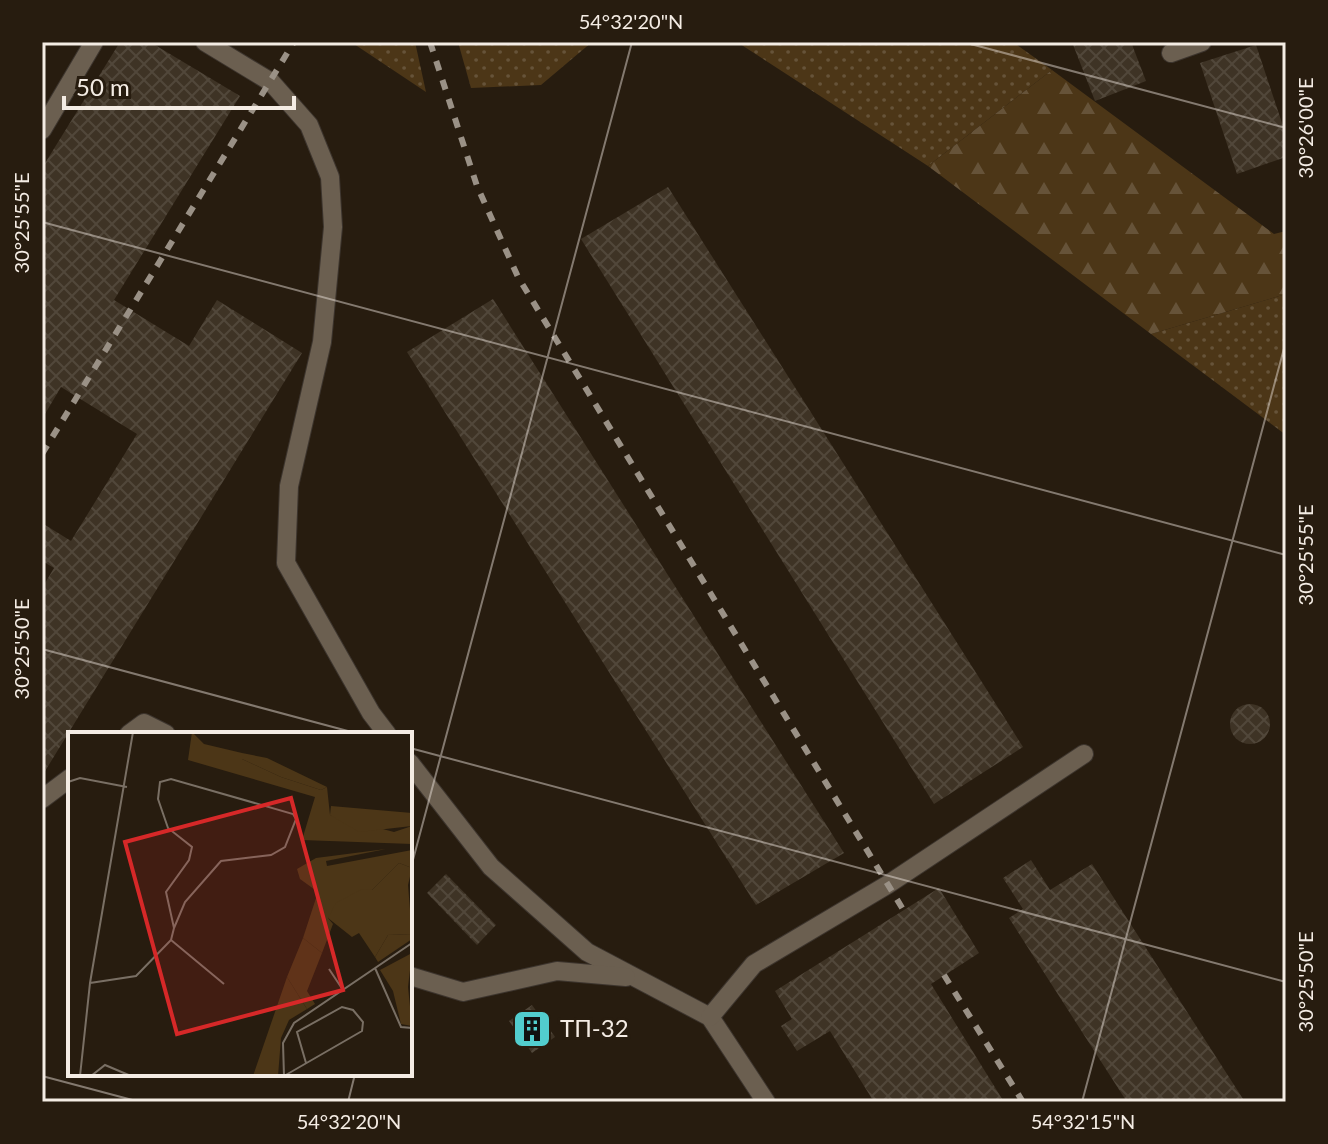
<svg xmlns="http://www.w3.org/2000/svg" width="1328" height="1144" font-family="Lato,sans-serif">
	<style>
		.grass { fill: url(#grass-dots) }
		.forest { fill: url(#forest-firs) }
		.building { fill: url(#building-cross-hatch) }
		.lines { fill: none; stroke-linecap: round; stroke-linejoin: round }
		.service-casing { stroke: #3d352e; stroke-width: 20 }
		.service { stroke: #6b5f50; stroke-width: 18 }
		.rail { stroke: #9a9186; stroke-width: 6; stroke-dasharray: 10 10; stroke-linecap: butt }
		.ticks { fill: none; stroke: #f4ece4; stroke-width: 2; stroke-opacity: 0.45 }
		.labels { text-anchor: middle; stroke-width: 6; stroke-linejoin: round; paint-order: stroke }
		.poi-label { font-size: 24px; fill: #f4ece4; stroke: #271c0f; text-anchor: start }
		.inset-road { fill: none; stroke: #796f64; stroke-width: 2 }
		.view { fill: #d62828; fill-opacity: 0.15; stroke: #d62828; stroke-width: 4 }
		.inset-edge { fill: none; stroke: #f4ece4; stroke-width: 4 }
		.neatline { fill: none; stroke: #f4ece4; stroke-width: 3 }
		.ticks-label { font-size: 20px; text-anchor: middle; fill: #f4ece4 }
	</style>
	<defs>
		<pattern id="grass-dots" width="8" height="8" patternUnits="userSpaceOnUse" patternTransform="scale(2)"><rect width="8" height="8" fill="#4c3617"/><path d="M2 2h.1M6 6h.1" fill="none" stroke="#665339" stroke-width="1.8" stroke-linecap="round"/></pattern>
		<pattern id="forest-firs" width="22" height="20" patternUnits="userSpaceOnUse" patternTransform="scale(2)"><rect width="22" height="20" fill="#4c3617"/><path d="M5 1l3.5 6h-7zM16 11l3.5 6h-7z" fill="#665339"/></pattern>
		<pattern id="building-cross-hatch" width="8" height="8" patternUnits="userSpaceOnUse" patternTransform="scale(2)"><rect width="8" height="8" fill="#3e3325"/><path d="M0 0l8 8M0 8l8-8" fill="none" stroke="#51473a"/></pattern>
	</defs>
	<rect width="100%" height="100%" fill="#271c0f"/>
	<g class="grass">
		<path d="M351 42H415L426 92Z"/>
		<path d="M458 42H592L541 85 471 88Z"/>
		<path d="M737 42H1013L1052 70 928 166Z"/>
		<path d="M1286 294V435L1151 334Z"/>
	</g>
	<path class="forest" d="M1052 70 1274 234 1286 231V294L1151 334 928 166Z"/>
	<g class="building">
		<path d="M120 42H150L240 96 114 300 189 346 217 300 302 353 42 776V588L54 568 42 561V523L71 541 137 434 61 387 42 419V168Z"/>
		<path d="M1072 42H1131L1146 81 1095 101Z"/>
		<path d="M1256 45 1286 135V157L1237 174 1200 63Z"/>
		<path d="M668 187 1023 747 934 804 581 239Z"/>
		<path d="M493 299 844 853 756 905 407 352Z"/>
		<circle cx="1250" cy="724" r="20"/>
		<path d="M1031 860 1050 890 1092 864 1245 1102H1127L1009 918 1023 909 1003 878Z"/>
		<path d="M446 874 496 925 477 945 427 893Z"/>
		<path d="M939 888 979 953 931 984 1004 1102H874L830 1031 797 1051 781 1026 792 1019 775 991Z"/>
		<path d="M532 1005 555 1037 532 1053 509 1021Z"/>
	</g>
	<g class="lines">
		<g class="service-casing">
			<g id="service">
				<path d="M205 42 271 82 309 125 330 177 333 227 322 342 289 486 286 563 371 713 387 734"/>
				<path d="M1171 53 1202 42"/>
				<path d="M42 130 94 42"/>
				<path d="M129 734 144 723 166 734"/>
				<path d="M410 763 491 867 587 952 710 1017 766 1102"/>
				<path d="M42 799 70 778"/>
				<path d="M410 976 463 992 557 971 626 977"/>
				<path d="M710 1017 754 964 887 885 1084 754"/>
			</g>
		</g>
		<use href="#service" class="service"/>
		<g class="rail">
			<path d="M430 42 477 186 518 277 904 911"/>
			<path d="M42 454 294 42"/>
			<path d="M944 975 1023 1102"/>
		</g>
	</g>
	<path class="ticks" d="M963 42 1286 128M42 222 1286 555M42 649 359 734M410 748 1286 982M410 871 632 42M42 1076 140 1102M348 1102 355 1074M1082 1102 1286 341"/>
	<defs>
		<g id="building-square" transform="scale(2)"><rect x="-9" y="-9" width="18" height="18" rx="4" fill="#52cdce" stroke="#271c0f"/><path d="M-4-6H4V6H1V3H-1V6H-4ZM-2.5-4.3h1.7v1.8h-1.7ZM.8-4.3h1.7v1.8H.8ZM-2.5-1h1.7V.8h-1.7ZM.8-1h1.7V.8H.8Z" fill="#111"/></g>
	</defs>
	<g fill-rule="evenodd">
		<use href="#building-square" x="532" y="1029"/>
	</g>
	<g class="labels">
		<g class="poi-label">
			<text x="560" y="1037">ТП-32</text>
		</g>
	</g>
	<g transform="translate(68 732)">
		<rect width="344" height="344" fill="#271c0f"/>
		<path d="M124 0 136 12 174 21V27L213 45 253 58 259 55 262 83 326 100 344 94V112L234 108 247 65 120 28ZM318 117 258 129 259 134 344 118V136L331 131 304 158 260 186 265 192 254 221 235 206 250 160 232 147 229 137 248 126ZM344 202V207L310 230 307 225 320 203ZM219 245 239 277 221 288 213 306 210 344H185Z" fill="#4c3617"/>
		<path d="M174 21 199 26 259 55 253 58 213 45 174 27ZM263 74 344 81V94L291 100 262 83ZM331 131 344 136 340 153 344 202 320 203 307 225 291 201 284 205 260 186 268 171 294 157 304 158ZM235 206 254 221 239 259 247 272 239 277 219 245ZM344 221 340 255 344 294 333 292 325 259 312 238Z" fill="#4c3617"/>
		<path class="inset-road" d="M0 50 12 46 59 55M103 208 156 252M307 236 333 295 344 296M261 237 275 258M22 251 68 244 103 208 106 196 98 160 121 128 124 115 100 96 90 67 92 50 103 47 225 82 228 87 217 115 203 123 153 129 117 170 106 196M12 344 22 251 65 0M23 344 37 333 63 344M216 344 294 299 295 290 285 278 274 275 229 300 238 331M216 344 215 311 226 291 344 211"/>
		<path class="view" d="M223 66 275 258 109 302 57 110Z"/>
		<rect width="344" height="344" class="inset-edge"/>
	</g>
	<rect width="1328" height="1144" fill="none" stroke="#271c0f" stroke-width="88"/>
	<path d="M64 96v12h230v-12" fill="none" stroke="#f4ece4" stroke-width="4"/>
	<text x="76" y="96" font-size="24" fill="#f4ece4" stroke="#271c0f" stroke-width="6" paint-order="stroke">50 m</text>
	<rect x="44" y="44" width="1240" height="1056" class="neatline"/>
	<g class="ticks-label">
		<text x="631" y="29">54°32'20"N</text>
		<text transform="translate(1306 128) rotate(-90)" y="7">30°26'00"E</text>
		<text transform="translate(22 223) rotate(-90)" y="7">30°25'55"E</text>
		<text transform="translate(1306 555) rotate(-90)" y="7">30°25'55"E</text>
		<text transform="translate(22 649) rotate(-90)" y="7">30°25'50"E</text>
		<text transform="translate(1306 982) rotate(-90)" y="7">30°25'50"E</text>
		<text x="349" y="1129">54°32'20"N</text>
		<text x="1083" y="1129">54°32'15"N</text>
	</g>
</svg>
